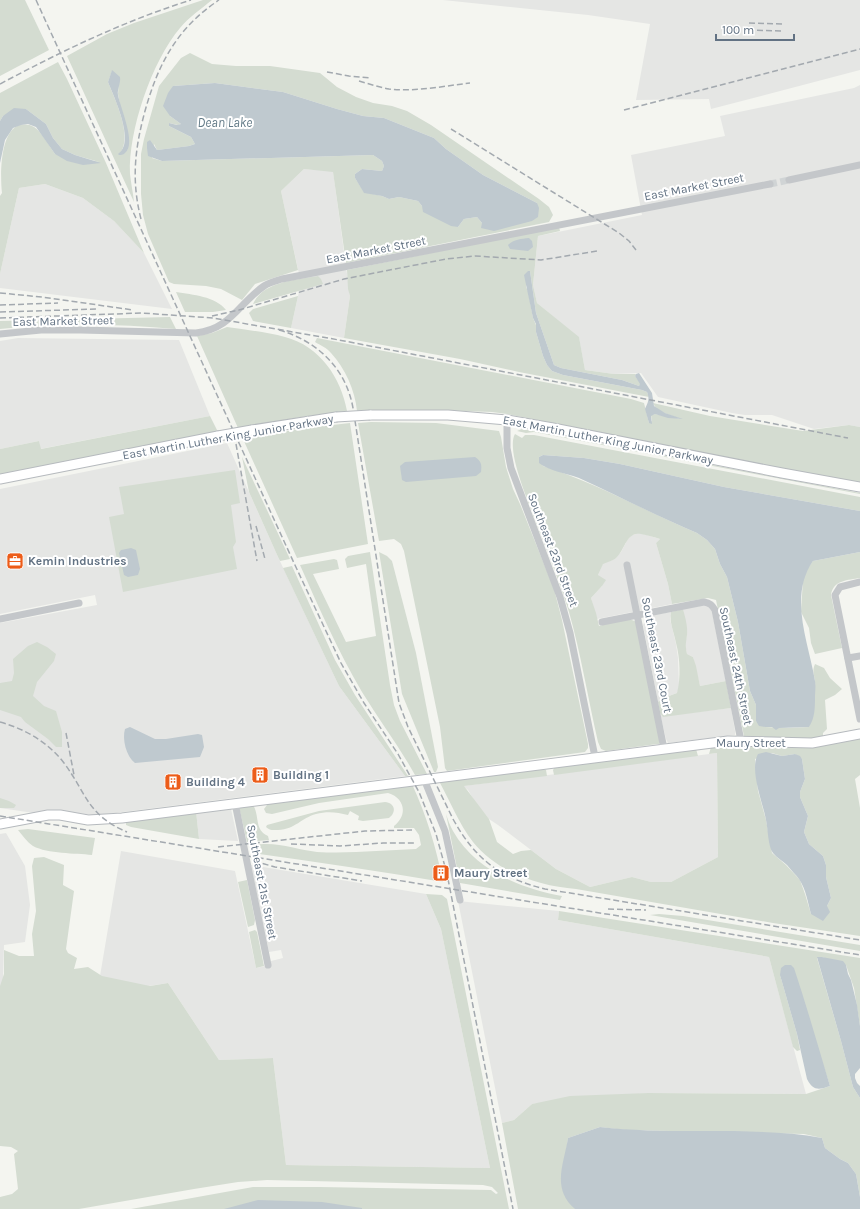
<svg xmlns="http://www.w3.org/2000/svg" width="860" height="1209" font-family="Karla,sans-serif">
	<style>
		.built { fill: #e5e6e4 }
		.green { fill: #d4dcd1; fill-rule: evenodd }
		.water { fill: #bfc9cf }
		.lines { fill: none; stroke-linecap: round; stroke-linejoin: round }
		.minor-tunnel { stroke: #d0d4d5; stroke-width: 7; stroke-dasharray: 7 3.5; stroke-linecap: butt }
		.major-casing { stroke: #b6babe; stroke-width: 11 }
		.minor { stroke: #c4c7ca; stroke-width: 7 }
		.major { stroke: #fff; stroke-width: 9 }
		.rail { stroke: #a3a9af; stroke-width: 1.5; stroke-dasharray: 6 3; stroke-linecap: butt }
		.major-bridge-casing { stroke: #b6babe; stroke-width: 11; stroke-linecap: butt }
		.major-bridge { stroke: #fff; stroke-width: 9 }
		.labels { text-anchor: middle; stroke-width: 4; stroke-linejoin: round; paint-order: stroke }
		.street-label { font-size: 12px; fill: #627283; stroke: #fff }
		.poi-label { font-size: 12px; font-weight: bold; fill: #627283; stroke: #fff; text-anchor: start }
		.water-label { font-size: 13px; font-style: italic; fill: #627a87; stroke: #fff }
	</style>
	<rect width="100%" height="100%" fill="#f4f5f0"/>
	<g class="built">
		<path d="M443 0H860V70L711 109 709 99 636 100 650 24 588 15Z"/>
		<path d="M860 85V427L849 425 814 429 772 415H745L732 413 658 397 641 373 614 374 585 370 579 338 537 303 533 285 538 236 642 215 631 155 725 136 720 116 854 88Z"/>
		<path d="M304 169 333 171 350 296 344 338 291 328 301 283 281 191Z"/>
		<path d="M45 184 83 198 114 221 144 253 172 309 0 288V274L19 188Z"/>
		<path d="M18 338 179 340 210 416 40 449 39 441 0 449V341Z"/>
		<path d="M227 443 278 557 339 686 405 776 115 813 93 815 57 810 34 813 0 808V623L97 605 95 595 0 614V489Z"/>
		<path d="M640 533 660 539 656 543 668 584 672 604 597 619 591 598 602 586 598 575 603 563 615 559 621 552 628 539 632 535Z"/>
		<path d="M705 605 711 607 726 681 700 686 693 657 687 654 685 644 687 635 683 609Z"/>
		<path d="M671 612 670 619 676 644 678 658 679 688 677 693 661 699 658 702 643 625 647 618 653 615Z"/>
		<path d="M731 708 735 731V735L668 743 666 739 660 713 680 714Z"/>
		<path d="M717 753 718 857 671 882H651L632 877 590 887 556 869 498 825 489 819 475 802 468 790 463 786Z"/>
		<path d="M231 809 238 841 199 839 196 811Z"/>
		<path d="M6 833 25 866 30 905 25 942 4 945 2 1014H0V834Z"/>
		<path d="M121 851 235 871 256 968 271 965V961L283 958 281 950 269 952 251 865 426 894 441 929 490 1168 286 1165 273 1058 219 1060 168 983 97 994Z"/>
		<path d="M458 901 559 911 558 920 769 957 806 1094 648 1093 532 1104 514 1120 502 1123Z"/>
	</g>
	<g class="green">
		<path d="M0 0H25L49 50 0 76Z"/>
		<path d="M203 0H212C201 9 189 17 180 28 152 61 128 131 130 174 131 183 133 193 134 202L67 56 107 34 134 23ZM112 71C118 76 119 86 118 94L128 149 121 152C132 134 115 100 108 82Z"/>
		<path d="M190 53 212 64 236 66H270L320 73 337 87 356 97 373 103 392 106 407 111 431 125 539 199 549 207 553 215 549 222 346 263 333 172 304 169 281 191 298 270 255 284 242 300 221 289 206 286 174 284 169 282 148 234 143 215 141 194V154L144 139 159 86 181 58ZM215 83 283 92 337 109 363 116 384 118 434 138 446 149 483 175 537 203 482 223 477 217 464 219 458 227 422 206 418 201 399 197 389 199 382 196 364 192 355 178V174L362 169 382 171 384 166 382 161 373 155 162 161 152 158 154 144 157 150 189 146 195 144 191 137 169 126V123L178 125 181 124 170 116 173 86Z"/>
		<path d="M58 62 67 79 106 163 144 253 114 221 83 198 45 184 19 188 0 274V196L2 193C0 175 0 132 19 125 24 124 30 124 34 127 41 131 50 147 55 154L99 162 75 155 62 149 53 138 46 124 26 109 3 116 0 121V93Z"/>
		<path d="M559 227 560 231 538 236 533 285 537 303 579 337 585 370 614 374H636L635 376 641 384 639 386 622 380 561 368 554 365 536 313 530 271 526 287 528 291 533 318 536 325V332L543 356 547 365 552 371 563 375 642 390 647 392 649 397 519 372 460 359 344 338 350 296 348 289 347 270Z"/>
		<path d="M318 276 321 279 323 284 253 304C263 281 297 280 318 276Z"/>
		<path d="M176 292C193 295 215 296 226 310L213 312H185Z"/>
		<path d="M298 296 291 328 253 321 249 313 253 309Z"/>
		<path d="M170 317 176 329C118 324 58 323 0 329V321Z"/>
		<path d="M227 327C247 330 267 332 285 337 320 346 341 378 347 411L301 417 238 428 197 336 212 333Z"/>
		<path d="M317 338 631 399 644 403 649 423 652 421 651 415 655 414 681 419C672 415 657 413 653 403L710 416 803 431 849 425 860 427V483L705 455 614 435 507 414 492 412 437 410 357 411C355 390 345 368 331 353 327 348 320 345 315 342Z"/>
		<path d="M210 416 218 432 0 475V449L39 441 41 449Z"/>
		<path d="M371 422 436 423 499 431 501 437 506 467 513 489 520 504 554 589 562 620 588 744V748L585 752 447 771 445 768 440 727 404 551 401 544 394 539 379 541 358 423Z"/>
		<path d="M350 423 368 544 297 558 243 439 298 429Z"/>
		<path d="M522 429 860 493V494L534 432 526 433 517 431Z"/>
		<path d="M515 434 522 438 525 435H534L860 497V511L724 487 620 464 584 458 543 455 539 457 543 466C597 483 645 511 697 533L707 540 715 549 720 564 727 577 738 622 750 691 756 705V721L765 727 788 728 809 727C812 713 814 699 815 686 816 677 811 673 815 664L824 668 830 678 842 689 835 695 825 700 827 729 823 733V737L812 739 744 736 716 600 708 598 672 604 668 584 656 543 660 539C654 537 647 535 641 534 626 531 625 551 615 559 612 561 607 562 603 564L598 575 606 580 602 586 591 598 596 613 599 626C608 624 629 616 636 622L660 741 659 744H657L606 751 601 749 598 742C588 699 581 654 569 612 559 579 545 547 533 515 527 498 506 449 515 434Z"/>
		<path d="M242 457 290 559 280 561 278 557 249 492Z"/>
		<path d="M235 470 240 503 231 505 236 542 233 547 237 569 123 592 109 517 124 514 119 487Z"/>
		<path d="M370 552 390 685 394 705 400 721 427 774 415 775C399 746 379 720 362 692 338 651 319 608 300 565L334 559 337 560 339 569 313 574 346 642 376 636 366 564 347 568 345 559 348 556Z"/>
		<path d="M379 552 387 556 392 561 416 653 438 767 436 772H434L402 694Z"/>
		<path d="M860 552V578C848 580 833 580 831 595L842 648 815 654 811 643 809 628 801 612 803 579 808 568 813 561Z"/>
		<path d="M292 566 335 660 355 695 408 776H405L339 686 283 568Z"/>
		<path d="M683 609C685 617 688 626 687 635 686 644 685 643 687 654L693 657 696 666 700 686 726 681 731 708 663 717 660 713 658 702 661 699 677 693C681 678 680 658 676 643 674 632 669 622 671 612Z"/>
		<path d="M37 642 47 647 56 654 54 661 37 682 33 696 44 706 56 711 62 732V747H56L48 739 25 722 21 717 0 710V683L12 681 14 673 13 659 28 646Z"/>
		<path d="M860 738V775L855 779 860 808V936L773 923 576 889C538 886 497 872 473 842 459 824 450 801 439 781L541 768 546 770 547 776 464 786 489 819 497 842 513 854 521 851 531 850 556 869 590 887 632 877 651 882H671L718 857 717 753 709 754 711 747 722 745 805 747 820 746ZM772 753 782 756 795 754 802 759 805 779 800 792V797L808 816 804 832 809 844 823 856 826 865V877L831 898 827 906 811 914 805 894 800 880 786 865 772 853 766 820 758 791 755 759Z"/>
		<path d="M696 749 698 756 554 775 553 770 555 767Z"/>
		<path d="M412 784C427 817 436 847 443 882 380 871 317 862 253 853L252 846C273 840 296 850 317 852 350 854 383 850 416 849L421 845 419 835 414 828H394V826C408 815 405 798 388 793L319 803 272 814 266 813 264 809 267 805 271 802Z"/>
		<path d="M0 798 9 801 16 805 14 808H0Z"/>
		<path d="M385 802C395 803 397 812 389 818L363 821 358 820 359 816 350 811 348 815C337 812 327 811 316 814 301 818 296 829 278 830 273 830 270 831 266 827L267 825 319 811Z"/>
		<path d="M253 805C260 816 254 830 268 836L269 840 247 842 239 807Z"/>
		<path d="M196 811 199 839 131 827 126 825V821Z"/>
		<path d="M446 814C448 820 450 826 453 831 475 870 521 889 562 896L560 900 460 883Z"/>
		<path d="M28 829 95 838 92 855C75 853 48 854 33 846 27 842 23 836 18 830Z"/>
		<path d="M44 857 64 865 63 885 74 891 66 949 68 953 77 958 74 969 88 967 102 976 150 986 168 983 219 1060 273 1058 286 1165 490 1168 441 929 426 894 442 895 447 899 509 1209H131L253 1187H320L491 1190 496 1194 498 1193 492 1187 483 1185 267 1180 238 1182 194 1189 79 1209H0V1197L12 1194 18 1189 14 1154 18 1151 11 1147 0 1146V986L4 974V950L19 956H34L32 934 36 911 32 866 34 858Z"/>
		<path d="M247 880 255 920 254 925 248 927 238 882Z"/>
		<path d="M559 911 860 958V1026L854 988 846 965 822 957 817 958 841 1041 853 1087 860 1098V1197L856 1174 848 1163 840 1159 825 1148 822 1138 804 1134 625 1130 600 1127 568 1138 566 1153 575 1209H518L502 1123 514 1120 532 1104 570 1096 648 1093 806 1094 830 1086 817 1046 780 975 797 1034 800 1050 797 1051 793 1047 769 957 558 920Z"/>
		<path d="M659 914 683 916 860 945V951L650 915Z"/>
		<path d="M255 930 257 932 264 966 256 968 249 932Z"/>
	</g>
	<g class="water">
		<path d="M112 70 120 77C121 83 117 89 118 95 120 107 137 144 125 153 123 155 121 155 119 155L118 154C136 143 114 97 108 82Z"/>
		<path d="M215 83 283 92 337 109 363 116 384 118 434 138 446 149 483 175 537 203 539 208 538 217 532 221 494 231 481 228 482 223 477 217 464 219 458 227 451 226 423 212 422 206 418 201 399 197 389 199 382 196 364 193 355 178V174L362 169 382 171 384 166 382 161 373 155 162 161 148 156 147 148V142L150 140 157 150 189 146 195 144 191 137 169 126V123L177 125 181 124 170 116 163 106 168 93 173 86Z"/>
		<path d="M14 108 26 109 46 124 53 138 62 149 75 155 101 163 83 165 67 161 55 154 36 127 28 124 21 125 13 128 5 140 0 163V121L3 116Z"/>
		<path d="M529 238 532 241 533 247 528 251 510 249 508 245C514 239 521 239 529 238Z"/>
		<path d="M528 271H530L536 313 554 365 561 368 622 380 639 386 640 384 635 376 636 374 639 373 652 393 654 406 665 413 683 419 668 418 655 414 651 416 652 424 649 423 645 409C648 402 650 399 647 392L642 390 563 375 552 371 547 365 543 356 536 332V324L533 318 524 275Z"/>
		<path d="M543 455 584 458 620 464 724 487 860 511V552L813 561C788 597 809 643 815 681 816 686 815 692 815 697 815 707 815 718 809 727L779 728 776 730 772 727H765L759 726 756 721V705L750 691 738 622 727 577 720 564 715 549 707 540 697 533C657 516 618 496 579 478 566 473 549 471 539 463V457Z"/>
		<path d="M475 457C481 461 482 464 481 472L476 476 406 482 402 480 400 466 405 462Z"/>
		<path d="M131 548 136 550 140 569 138 575 128 577 124 575 119 553 121 550Z"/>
		<path d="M130 727 155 739H166L198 734 202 735 204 747 200 757 135 763C126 756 122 739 125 729Z"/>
		<path d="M766 752 782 756 795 754 800 756 802 759 805 779 800 792V797L808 816 804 832 809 844 823 856 826 865V877L831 898 827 906 830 912 823 921 811 914C808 903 806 889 799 879 796 875 791 870 787 865 783 861 777 858 773 853 768 847 768 829 766 820 763 803 749 770 758 754Z"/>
		<path d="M817 957H822L843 961 846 965 848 974 851 980 857 1005 860 1026V1068L855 1074V1078L857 1083 860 1086V1098L853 1087 841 1041Z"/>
		<path d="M785 965H791L794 968C807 1007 818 1046 830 1086 819 1090 813 1091 807 1079L797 1034 780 975 781 968Z"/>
		<path d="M600 1127C644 1132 689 1131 734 1131 763 1132 793 1132 822 1138L825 1148 840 1159 848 1163 856 1174 860 1197V1209H575C551 1188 564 1164 568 1138Z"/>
		<path d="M258 1200 322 1202 362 1208V1209H224Z"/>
	</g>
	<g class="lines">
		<path class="minor-tunnel" d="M770 184 789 180"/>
		<g class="major-casing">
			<g id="major">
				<path d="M370 415H448L507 420 553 428 782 473 860 487"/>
				<path d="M252 430 336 417"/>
				<path d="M0 479 218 436"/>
				<path d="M0 824 48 815H60L88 820 122 818 728 741 812 743 860 734"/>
			</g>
		</g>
		<g class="minor">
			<path d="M789 180 860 165"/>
			<path d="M0 334 41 330H81L196 333C231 329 239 303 264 286 270 282 276 281 282 279L770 184"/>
			<path d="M507 420V448L511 468 560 597 570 633 595 757"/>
			<path d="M627 565 664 749"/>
			<path d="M860 582 840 587 835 595 860 719"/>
			<path d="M0 619 79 603"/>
			<path d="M602 622 704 602C710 603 712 605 715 610L741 741"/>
			<path d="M848 658 860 656"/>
			<path d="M424 779 445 831 460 900"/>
			<path d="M235 803 268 965"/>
		</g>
		<use href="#major" class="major"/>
		<g class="rail">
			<path d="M36 0 294 563 341 663 364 703 398 754 419 792 436 834 447 874 513 1209"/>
			<path d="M749 23 785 24"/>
			<path d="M748 30 784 31"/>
			<path d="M327 72 349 76 370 78"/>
			<path d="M359 81C369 84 379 87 389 89 416 92 444 86 470 83"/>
			<path d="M0 84C62 51 124 21 191 0"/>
			<path d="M624 110 860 49"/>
			<path d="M451 129 619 233 629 241 636 250"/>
			<path d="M141 219C131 180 135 148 145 111 158 64 177 28 219 0"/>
			<path d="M0 293 42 297 133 310"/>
			<path d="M0 305 58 303"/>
			<path d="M0 312 96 309"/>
			<path d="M212 316 239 310 344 279 446 259 475 256 541 260 597 251"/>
			<path d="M0 318 142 313 213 318 339 340 848 438"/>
			<path d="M279 330C317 341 346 368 353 408L399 703 408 727 453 819C475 859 500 878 545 889L860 940"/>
			<path d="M236 444 257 561"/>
			<path d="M256 526 265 559"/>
			<path d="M0 722C25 729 48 742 64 763 87 794 87 815 127 832"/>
			<path d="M66 733 74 775"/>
			<path d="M0 816 860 955"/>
			<path d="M291 844 340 846 383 843H414"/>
			<path d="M218 847 365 831 412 830"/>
			<path d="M254 861 275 867 362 881"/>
			<path d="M608 909 646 910"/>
		</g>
		<g class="major-bridge-casing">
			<g id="major-bridge">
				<path d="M336 417 370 415"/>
				<path d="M218 436 252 430"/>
			</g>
		</g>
		<use href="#major-bridge" class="major-bridge"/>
	</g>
	<defs>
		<g id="office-square" transform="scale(0.9)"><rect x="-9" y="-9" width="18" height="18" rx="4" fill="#ec5c19" stroke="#fff"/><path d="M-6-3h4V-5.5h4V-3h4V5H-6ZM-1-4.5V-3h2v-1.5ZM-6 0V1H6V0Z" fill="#fff"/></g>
		<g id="building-square" transform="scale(0.9)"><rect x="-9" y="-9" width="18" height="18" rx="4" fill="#ec5c19" stroke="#fff"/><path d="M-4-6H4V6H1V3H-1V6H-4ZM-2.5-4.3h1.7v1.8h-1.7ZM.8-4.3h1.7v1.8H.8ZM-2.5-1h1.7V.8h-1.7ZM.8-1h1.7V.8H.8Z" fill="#fff"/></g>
	</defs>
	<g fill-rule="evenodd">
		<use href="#office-square" x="15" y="561"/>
		<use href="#building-square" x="260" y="775"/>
		<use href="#building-square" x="173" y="782"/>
		<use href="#building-square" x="441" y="873"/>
	</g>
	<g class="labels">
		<g class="street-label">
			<text transform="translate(694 187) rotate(-11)" y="4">East Market Street</text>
			<text transform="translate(376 250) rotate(-11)" y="4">East Market Street</text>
			<text transform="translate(63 321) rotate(-1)" y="4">East Market Street</text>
			<text transform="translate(228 437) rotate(-10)" y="4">East Martin Luther King Junior Parkway</text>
			<text transform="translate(608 440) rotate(11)" y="4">East Martin Luther King Junior Parkway</text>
			<text transform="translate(553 550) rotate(69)" y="4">Southeast 23rd Street</text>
			<text transform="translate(657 655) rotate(79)" y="4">Southeast 23rd Court</text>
			<text transform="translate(736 666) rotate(78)" y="4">Southeast 24th Street</text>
			<text x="751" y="747">Maury Street</text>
			<text transform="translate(262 882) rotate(79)" y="4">Southeast 21st Street</text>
		</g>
		<g class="poi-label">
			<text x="28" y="565">Kemin Industries</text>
			<text x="273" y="779">Building 1</text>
			<text x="186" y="786">Building 4</text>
			<text x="454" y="877">Maury Street</text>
		</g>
		<g class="water-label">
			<text x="225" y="127">Dean Lake</text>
		</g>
	</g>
	<path d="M716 34v6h78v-6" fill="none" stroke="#627283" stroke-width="2"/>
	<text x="722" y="34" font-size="12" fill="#627283" stroke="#ffffff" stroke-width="3" paint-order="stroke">100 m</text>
</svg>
